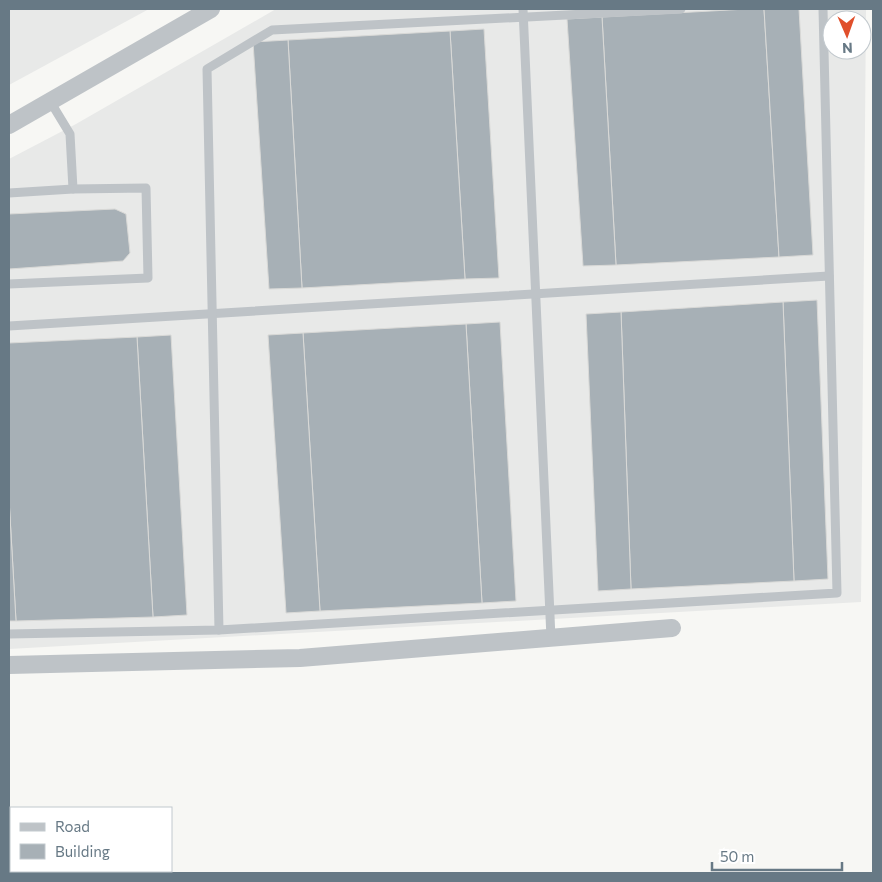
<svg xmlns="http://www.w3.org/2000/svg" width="882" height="882" font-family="Commissioner,sans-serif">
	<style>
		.built { fill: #e8e9e8; fill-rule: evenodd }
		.building { fill: #a7b0b6; stroke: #d9d9d7 }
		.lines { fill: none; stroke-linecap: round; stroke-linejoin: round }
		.lane { stroke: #bec3c7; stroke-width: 9 }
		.street { stroke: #bec3c7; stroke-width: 18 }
	</style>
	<rect width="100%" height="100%" fill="#f7f7f4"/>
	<g class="built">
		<path d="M9 9H149L9 85Z"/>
		<path d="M276 9H866L861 602 9 649V159L76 124ZM832 20H862V50H832Z"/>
	</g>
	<g class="building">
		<path d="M747 9H764L779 257 616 265 602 17Z"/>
		<path d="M764 9H799L813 255 779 257Z"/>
		<path d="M602 17 616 265 583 266 567 19Z"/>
		<path d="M484 29 499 278 465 279 450 31Z"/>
		<path d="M450 31 465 279 302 288 288 40Z"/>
		<path d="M288 40 302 288 269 289 253 42Z"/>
		<path d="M115 209 126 214 130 253 123 261 9 269V214Z"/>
		<path d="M817 300 828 579 794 581 783 302Z"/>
		<path d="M783 302 794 581 631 589 621 312Z"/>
		<path d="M621 312 631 589 598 591 586 314Z"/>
		<path d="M500 322 516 601 482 603 466 324Z"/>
		<path d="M466 324 482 603 320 611 303 333Z"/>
		<path d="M303 333 320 611 286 613 268 335Z"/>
		<path d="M171 335 187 615 153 617 137 337Z"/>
		<path d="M137 337 153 617 16 621 9 499V343Z"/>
		<path d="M9 499 16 621H9Z"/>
	</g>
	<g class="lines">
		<g class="lane">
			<path d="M523 9 551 638"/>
			<path d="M50 101 70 134 73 189"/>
			<path d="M9 193 73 189 146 188 148 278 9 284"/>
			<path d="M9 326 829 276"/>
			<path d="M219 630 207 69 272 30 681 9"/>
			<path d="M9 634 219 630 837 593 823 9"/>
		</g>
		<g class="street">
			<path d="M9 125 211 9"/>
			<path d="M9 665 300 658 672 628"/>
		</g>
	</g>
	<rect width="882" height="882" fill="none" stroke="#677985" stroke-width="20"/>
	<rect x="10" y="807" width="162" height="65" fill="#ffffff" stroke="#c2c9ce"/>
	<rect x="20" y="823" width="25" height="8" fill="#bec3c7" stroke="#c2c9ce"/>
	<text x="55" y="832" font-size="15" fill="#677985">Road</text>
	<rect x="20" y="844" width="25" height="15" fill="#a7b0b6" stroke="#c2c9ce"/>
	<text x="55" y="857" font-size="15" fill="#677985">Building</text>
	<g transform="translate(847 35) rotate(178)"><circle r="24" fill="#ffffff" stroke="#c2c9ce"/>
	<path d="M0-4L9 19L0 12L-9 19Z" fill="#e04f2b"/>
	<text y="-8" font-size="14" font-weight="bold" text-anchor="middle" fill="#677985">N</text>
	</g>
	<path d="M712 862v8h130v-8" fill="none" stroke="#677985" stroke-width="2.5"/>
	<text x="720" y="862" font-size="15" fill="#677985" stroke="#ffffff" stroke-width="4" paint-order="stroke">50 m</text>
</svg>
